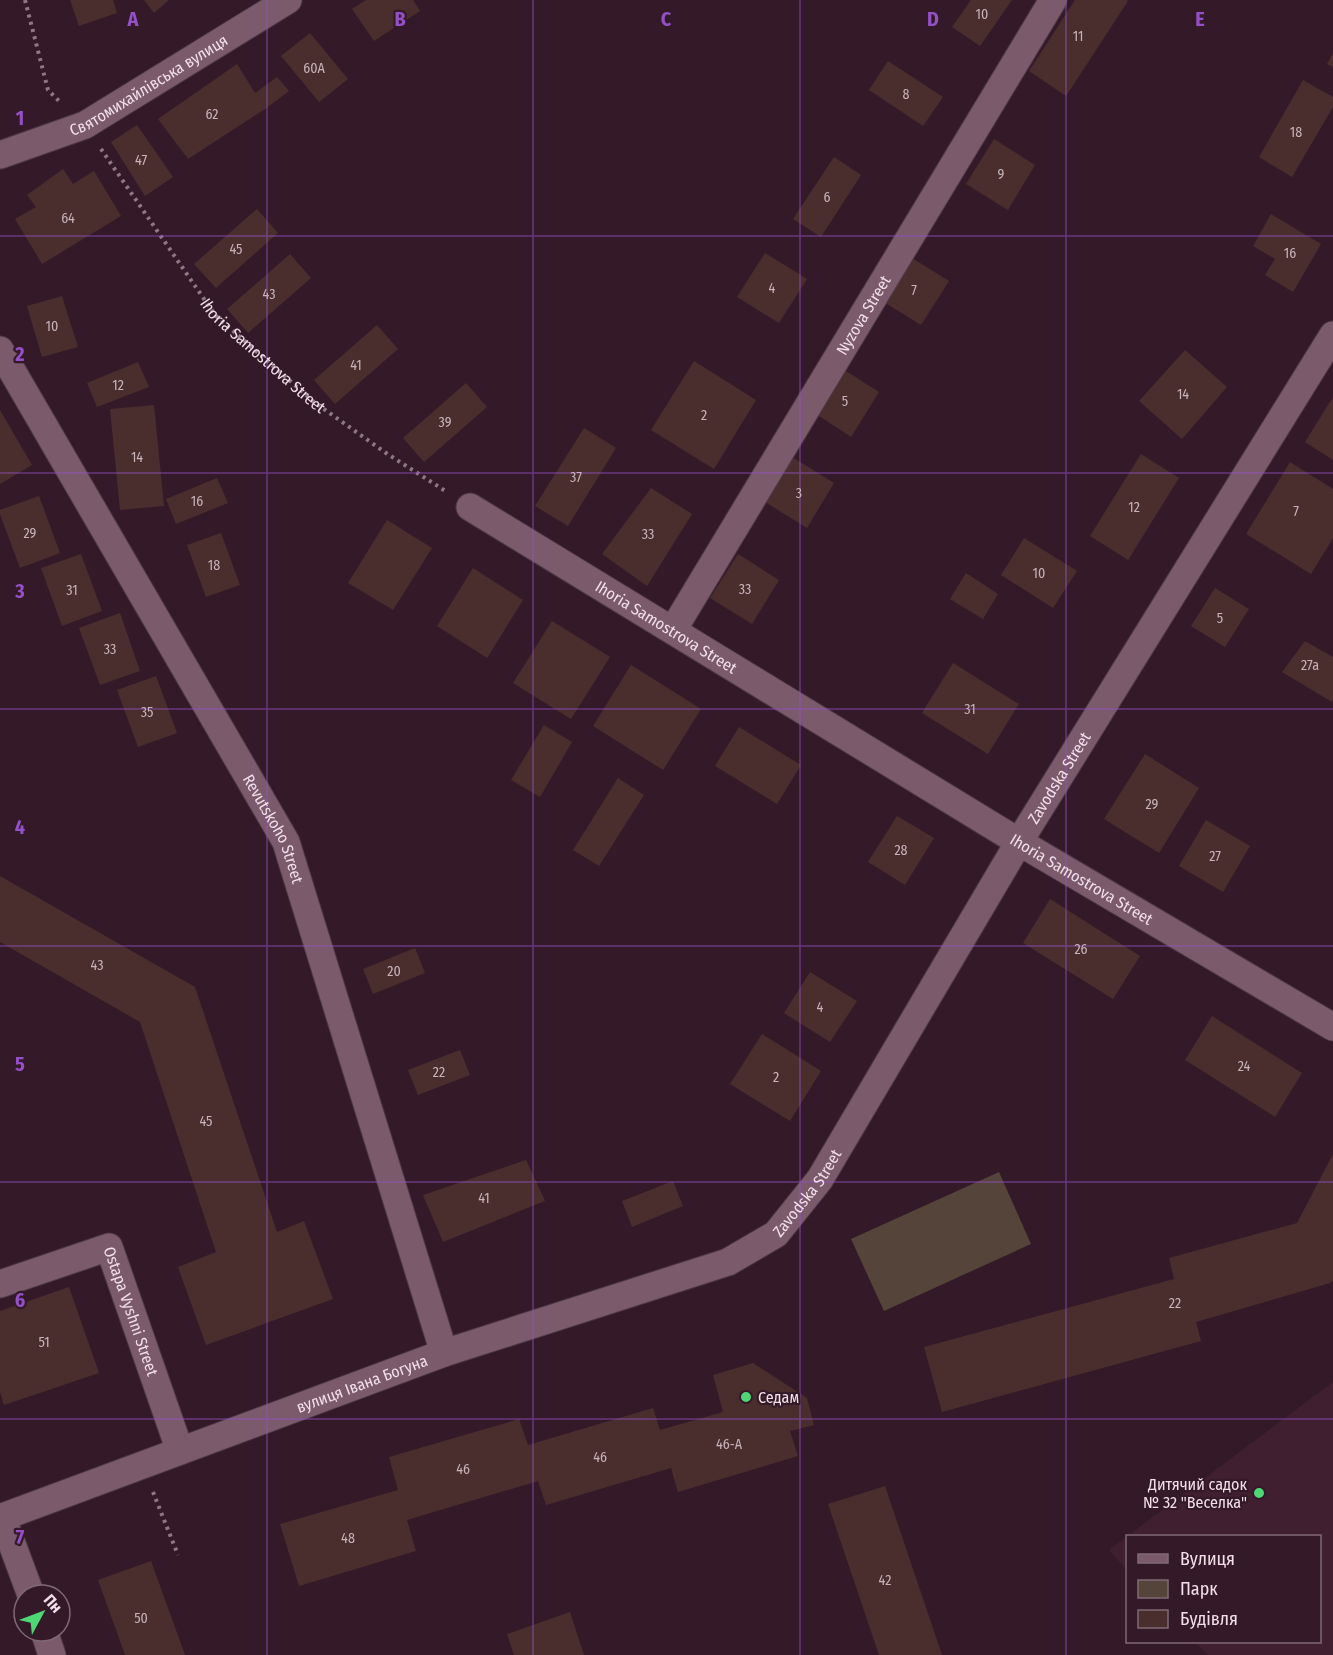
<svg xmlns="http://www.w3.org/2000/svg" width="1333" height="1655" font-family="'Fira Sans Condensed',sans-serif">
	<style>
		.built { fill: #401f31 }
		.green { fill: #55443a }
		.building { fill: #4a2e2e }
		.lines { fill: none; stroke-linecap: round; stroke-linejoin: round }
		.street-casing { stroke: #4f3945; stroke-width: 29 }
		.path { stroke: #8f7884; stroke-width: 4; stroke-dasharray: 3 4.5; stroke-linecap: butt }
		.street { stroke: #7b5b6b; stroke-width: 27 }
		.grid { fill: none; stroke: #9350c7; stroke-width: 1.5; stroke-opacity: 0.55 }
		.poi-dot { fill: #4fd675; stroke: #341a28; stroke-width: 2 }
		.labels { text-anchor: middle; stroke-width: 4.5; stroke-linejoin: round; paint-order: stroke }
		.number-label { font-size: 14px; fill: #c8b3ba }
		.street-label { font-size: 16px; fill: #f2dfe8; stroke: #341a28 }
		.poi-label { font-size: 16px; fill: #f2dfe8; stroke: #341a28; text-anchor: start }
		.grid-label { font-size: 20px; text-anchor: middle; font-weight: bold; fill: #9350c7; stroke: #341a28; stroke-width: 4.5; stroke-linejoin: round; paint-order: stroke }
	</style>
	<rect width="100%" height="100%" fill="#341a28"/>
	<path class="built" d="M1333 1382V1655H1208L1195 1642H1320V1536H1128L1127 1570 1109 1550Z"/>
	<path class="green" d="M999 1172 1031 1244 884 1311 851 1239Z"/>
	<g class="building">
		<path d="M70 0H113L117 13 79 26Z"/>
		<path d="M144 0H169L154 13Z"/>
		<path d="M366 0H413L420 11 374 41 352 9Z"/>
		<path d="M971 0H1012L980 46 952 27Z"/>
		<path d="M1075 0H1126L1128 1 1066 96 1029 71Z"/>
		<path d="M310 33 348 79 319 102 281 56Z"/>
		<path d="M1333 53V67L1327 64Z"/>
		<path d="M888 61 943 97 923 126 869 90Z"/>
		<path d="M237 64 255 93 277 77 289 91 265 109 188 159 158 119Z"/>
		<path d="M1303 80 1333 97V107L1292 177 1259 157Z"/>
		<path d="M137 125 173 177 145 196 111 142Z"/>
		<path d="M994 139 1035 165 1008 210 966 184Z"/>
		<path d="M834 157 861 175 821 237 793 219Z"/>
		<path d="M63 169 73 184 94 171 121 216 42 264 15 219 36 207 27 195Z"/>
		<path d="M257 209 278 233 216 288 194 264Z"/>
		<path d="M1271 214 1321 244 1293 292 1265 275 1275 259 1253 246Z"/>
		<path d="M765 253 807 279 779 323 737 297Z"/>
		<path d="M290 254 311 278 248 333 227 309Z"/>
		<path d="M907 255 949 281 921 325 879 299Z"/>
		<path d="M62 296 78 347 42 357 27 306Z"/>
		<path d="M377 325 398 349 335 404 314 380Z"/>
		<path d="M1185 350 1227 387 1182 439 1139 401Z"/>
		<path d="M694 361 756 400 714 469 651 430Z"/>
		<path d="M138 362 149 387 97 407 87 383Z"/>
		<path d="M838 366 879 392 851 437 810 410Z"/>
		<path d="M466 383 487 407 424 462 403 438Z"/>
		<path d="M1333 397V460L1305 442Z"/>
		<path d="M154 405 164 506 120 510 110 409Z"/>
		<path d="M0 410 32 465 0 484Z"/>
		<path d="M584 428 616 448 568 526 535 506Z"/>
		<path d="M1141 454 1179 478 1128 560 1090 536Z"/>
		<path d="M792 457 834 483 807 528 765 502Z"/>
		<path d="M1290 462 1333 489V538L1311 574 1246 534Z"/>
		<path d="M217 478 228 503 176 524 166 499Z"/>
		<path d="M651 488 692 514 647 586 602 554Z"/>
		<path d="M39 496 60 553 20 568 0 514V510Z"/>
		<path d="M387 520 432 548 393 610 348 583Z"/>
		<path d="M221 533 240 585 206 597 187 545Z"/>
		<path d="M1024 538 1077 571 1053 608 1001 575Z"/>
		<path d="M81 554 102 611 62 626 41 568Z"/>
		<path d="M738 554 779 580 752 624 710 598Z"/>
		<path d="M473 568 523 600 487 658 437 626Z"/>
		<path d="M966 573 998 594 983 619 950 599Z"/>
		<path d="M1215 588 1249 609 1225 647 1191 626Z"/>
		<path d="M120 613 140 671 100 685 79 628Z"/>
		<path d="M552 621 610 657 571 719 513 683Z"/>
		<path d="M1305 641 1333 657V699L1332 702 1282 672Z"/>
		<path d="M953 663 1019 704 988 754 922 713Z"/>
		<path d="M631 665 701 709 663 770 593 726Z"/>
		<path d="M156 676 177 733 138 747 117 690Z"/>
		<path d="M544 725 572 742 540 797 511 780Z"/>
		<path d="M739 727 801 765 777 804 715 766Z"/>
		<path d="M1145 754 1199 788 1159 853 1104 819Z"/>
		<path d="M618 778 644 795 599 866 573 850Z"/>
		<path d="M897 816 934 838 905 885 868 862Z"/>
		<path d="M1206 820 1250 846 1223 892 1179 866Z"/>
		<path d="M0 876 195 987 277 1232 304 1221 333 1299 206 1345 178 1267 216 1252 140 1022 0 942Z"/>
		<path d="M1050 899 1140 956 1113 999 1023 943Z"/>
		<path d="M415 948 425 973 373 994 363 969Z"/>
		<path d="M810 972 857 1001 830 1042 784 1013Z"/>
		<path d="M1212 1016 1302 1073 1275 1117 1185 1060Z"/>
		<path d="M762 1034 821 1071 790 1121 730 1084Z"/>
		<path d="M460 1050 470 1075 418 1095 408 1070Z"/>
		<path d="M1333 1154V1281L1330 1283 1196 1322 1201 1341 942 1412 924 1347 1174 1279 1169 1258 1297 1223Z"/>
		<path d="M526 1160 545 1201 443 1242 423 1195Z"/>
		<path d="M673 1181 683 1206 632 1227 622 1201Z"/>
		<path d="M69 1287 99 1373 4 1405 0 1392V1311Z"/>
		<path d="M753 1363 807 1398 814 1425 790 1431 798 1456 678 1492 671 1468 546 1505 538 1481 407 1520 416 1551 299 1586 280 1524 398 1490 389 1457 519 1419 528 1445 653 1408 660 1430 723 1412 713 1375Z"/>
		<path d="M885 1486 942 1655H879L828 1504Z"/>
		<path d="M151 1561 185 1655H125L98 1580Z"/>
		<path d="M570 1612 584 1655H514L507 1634Z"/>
	</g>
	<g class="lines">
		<g class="street-casing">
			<g id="street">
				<path id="s2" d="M0 155 85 125 288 0"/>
				<path id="s3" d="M0 350 286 842 444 1353"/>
				<path id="s4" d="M470 507 1019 842 1333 1027"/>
				<path id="s5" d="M673 630 1053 0"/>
				<path id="s6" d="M0 1284 109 1247 180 1451"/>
				<path d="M2 1517 31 1595"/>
				<path id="s7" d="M0 1518 444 1353 728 1262 776 1234 820 1179 1019 842 1333 335"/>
				<path d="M44 1631 52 1655"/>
			</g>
		</g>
		<g class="path">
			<path d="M25 0 48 90 61 103"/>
			<path id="s1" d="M101 149 215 315 314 402 386 453 447 492"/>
			<path d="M153 1492 178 1555"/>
		</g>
		<use href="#street" class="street"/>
	</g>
	<path class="grid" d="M267 0V1655M533 0V1655M800 0V1655M1066 0V1655M0 236H1333M0 473H1333M0 709H1333M0 946H1333M0 1182H1333M0 1419H1333"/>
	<g class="poi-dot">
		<circle cx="746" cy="1397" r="6"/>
		<circle cx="1259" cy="1493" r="6"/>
	</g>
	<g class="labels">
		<g class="number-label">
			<text x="982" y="19">10</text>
			<text x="1078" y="41">11</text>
			<text x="314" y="73">60А</text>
			<text x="906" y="99">8</text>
			<text x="212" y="119">62</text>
			<text x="1296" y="137">18</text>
			<text x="141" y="165">47</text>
			<text x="1001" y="179">9</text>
			<text x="827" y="202">6</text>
			<text x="68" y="223">64</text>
			<text x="236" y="254">45</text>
			<text x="1290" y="258">16</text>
			<text x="772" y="293">4</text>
			<text x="914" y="295">7</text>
			<text x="269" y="299">43</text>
			<text x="52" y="331">10</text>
			<text x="356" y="370">41</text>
			<text x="118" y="390">12</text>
			<text x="1183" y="399">14</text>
			<text x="845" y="406">5</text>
			<text x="704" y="420">2</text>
			<text x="445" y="427">39</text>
			<text x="137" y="462">14</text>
			<text x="576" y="482">37</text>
			<text x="799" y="498">3</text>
			<text x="197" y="506">16</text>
			<text x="1134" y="512">12</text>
			<text x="1296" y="516">7</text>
			<text x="30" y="538">29</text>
			<text x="648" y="539">33</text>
			<text x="214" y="570">18</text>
			<text x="1039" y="578">10</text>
			<text x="745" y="594">33</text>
			<text x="72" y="595">31</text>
			<text x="1220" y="623">5</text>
			<text x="110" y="654">33</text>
			<text x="1310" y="670">27а</text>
			<text x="970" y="714">31</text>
			<text x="147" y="717">35</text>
			<text x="1152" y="809">29</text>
			<text x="901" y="855">28</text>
			<text x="1215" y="861">27</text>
			<text x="1081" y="954">26</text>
			<text x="97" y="970">43</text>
			<text x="394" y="976">20</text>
			<text x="820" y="1012">4</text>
			<text x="1244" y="1071">24</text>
			<text x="439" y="1077">22</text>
			<text x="776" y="1082">2</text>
			<text x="206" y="1126">45</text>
			<text x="484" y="1203">41</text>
			<text x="1175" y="1308">22</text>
			<text x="44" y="1347">51</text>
			<text x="729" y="1449">46-А</text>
			<text x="600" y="1462">46</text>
			<text x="463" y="1474">46</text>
			<text x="348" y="1543">48</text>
			<text x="885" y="1585">42</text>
			<text x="141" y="1623">50</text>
		</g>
		<g class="street-label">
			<text dy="6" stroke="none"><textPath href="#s2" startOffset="165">Святомихайлівська вулиця</textPath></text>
			<text dy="6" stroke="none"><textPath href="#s5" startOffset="368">Nyzova Street</textPath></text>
			<text dy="6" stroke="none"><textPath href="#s1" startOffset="264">Ihoria Samostrova Street</textPath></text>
			<text dy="6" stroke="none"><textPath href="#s4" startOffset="230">Ihoria Samostrova Street</textPath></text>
			<text dy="6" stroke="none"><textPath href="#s7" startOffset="1365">Zavodska Street</textPath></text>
			<text dy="6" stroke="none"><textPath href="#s3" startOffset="552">Revutskoho Street</textPath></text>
			<text dy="6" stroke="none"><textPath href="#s4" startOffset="716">Ihoria Samostrova Street</textPath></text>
			<text dy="6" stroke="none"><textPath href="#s7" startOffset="879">Zavodska Street</textPath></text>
			<text dy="6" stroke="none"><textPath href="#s6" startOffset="183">Ostapa Vyshni Street</textPath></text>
			<text dy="6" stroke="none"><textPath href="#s7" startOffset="386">вулиця Івана Богуна</textPath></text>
		</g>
		<g class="poi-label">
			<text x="758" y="1403">Седам</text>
			<text x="1247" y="1490" text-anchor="end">Дитячий садок<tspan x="1247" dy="18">№ 32 "Веселка"</tspan></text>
		</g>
	</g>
	<g class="grid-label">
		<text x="133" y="26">A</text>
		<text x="400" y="26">B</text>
		<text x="666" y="26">C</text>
		<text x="933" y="26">D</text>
		<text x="1200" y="26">E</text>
		<text x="20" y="125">1</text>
		<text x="20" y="361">2</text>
		<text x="20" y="598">3</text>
		<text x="20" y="834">4</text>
		<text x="20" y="1071">5</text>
		<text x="20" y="1307">6</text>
		<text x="20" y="1544">7</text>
	</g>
	<rect x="1126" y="1535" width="195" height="108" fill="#341a28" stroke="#806975" stroke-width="1.5"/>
	<rect x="1138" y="1554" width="30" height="9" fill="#7b5b6b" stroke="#806975" stroke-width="1.5"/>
	<text x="1180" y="1565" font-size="18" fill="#f2dfe8">Вулиця</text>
	<rect x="1138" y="1580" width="30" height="18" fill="#55443a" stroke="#806975" stroke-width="1.5"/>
	<text x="1180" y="1595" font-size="18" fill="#f2dfe8">Парк</text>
	<rect x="1138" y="1610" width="30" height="18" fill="#4a2e2e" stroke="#806975" stroke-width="1.5"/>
	<text x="1180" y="1625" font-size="18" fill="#f2dfe8">Будівля</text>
	<g transform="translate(42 1613) rotate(49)"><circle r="28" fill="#341a28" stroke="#806975" stroke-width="1.5"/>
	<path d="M0-4.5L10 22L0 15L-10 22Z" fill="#4fd675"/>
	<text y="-9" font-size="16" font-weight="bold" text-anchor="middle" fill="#f2dfe8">Пн</text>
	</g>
</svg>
